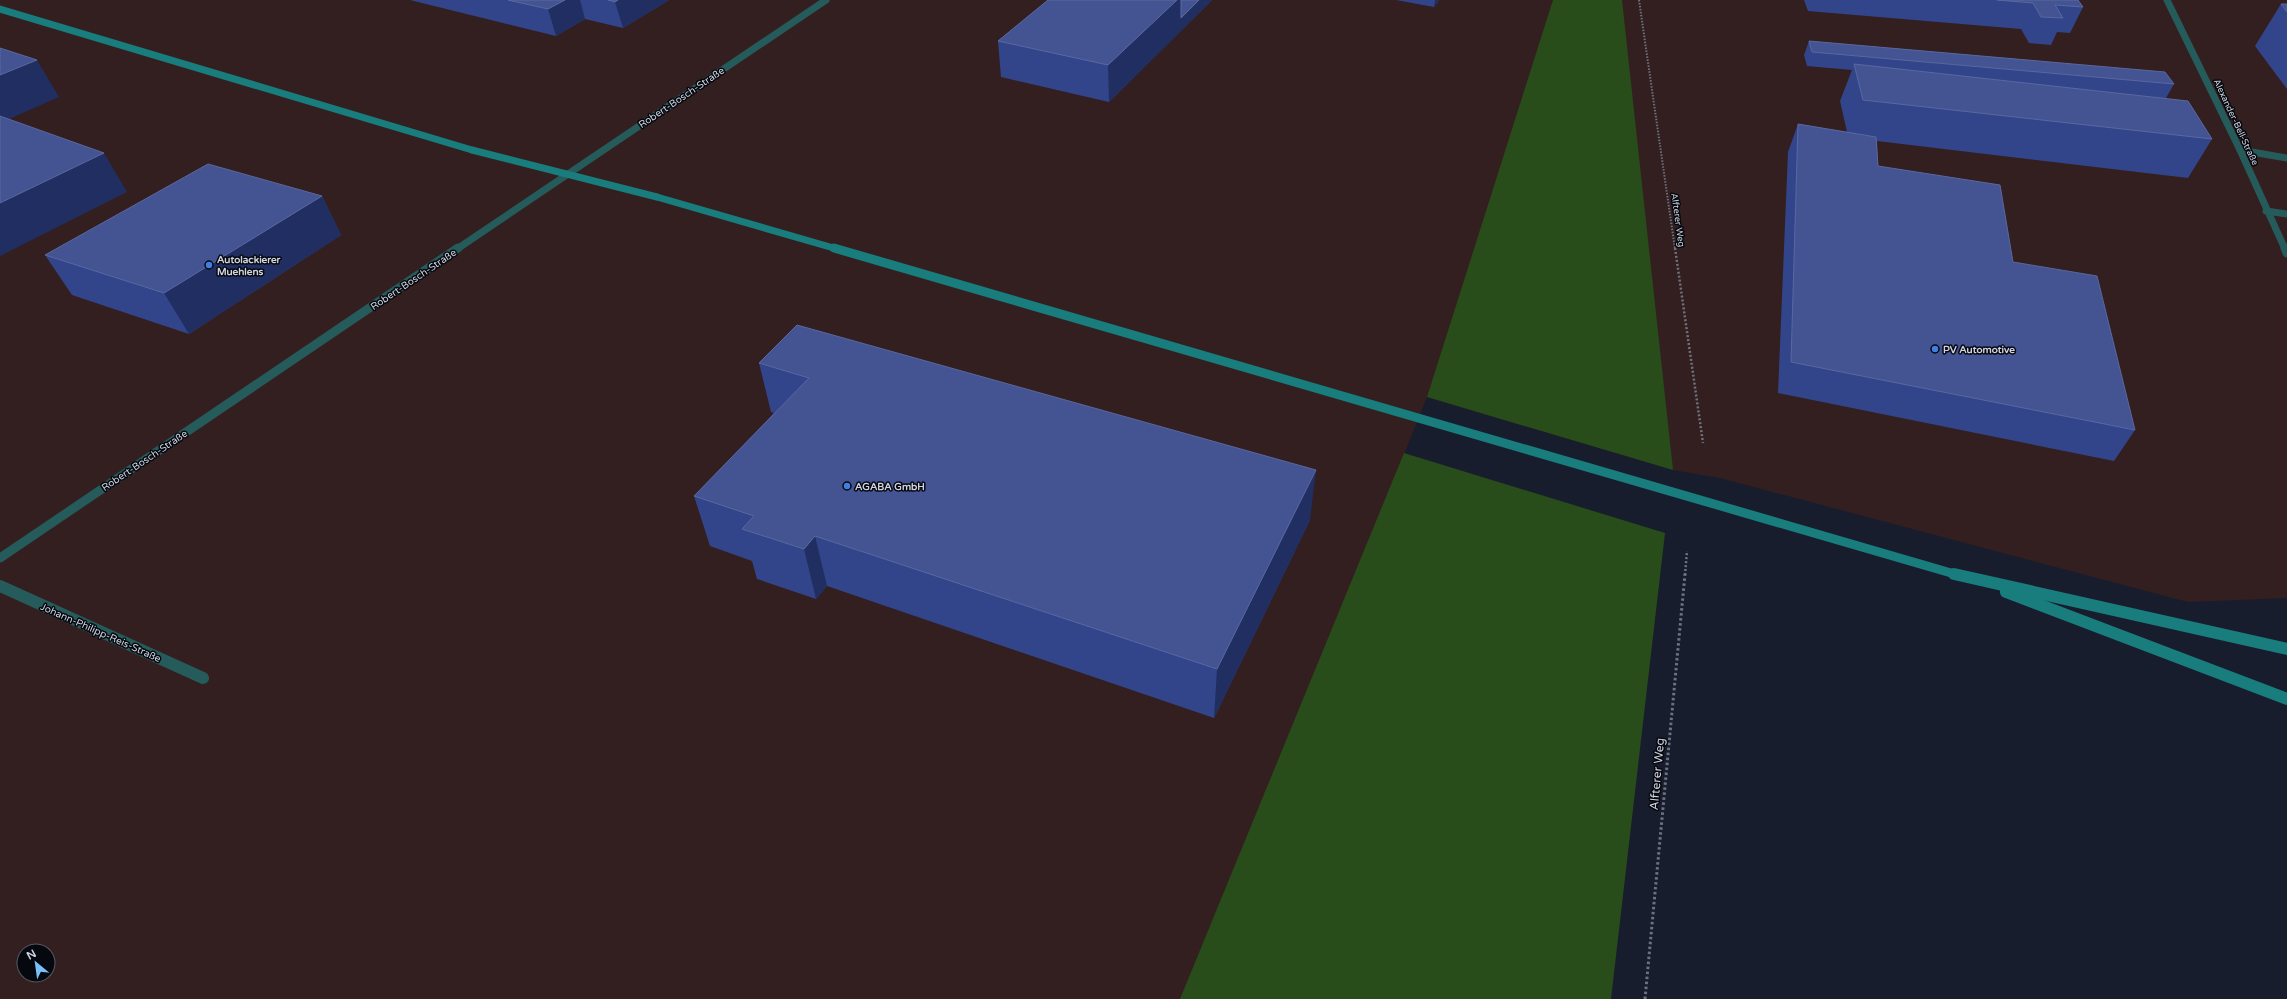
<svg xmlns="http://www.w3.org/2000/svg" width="2287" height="999" font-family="'Varela Round',sans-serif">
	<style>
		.commercial { fill: #331f1f; fill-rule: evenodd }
		.green { fill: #284d1a }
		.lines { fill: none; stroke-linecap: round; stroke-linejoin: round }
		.path-far2 { stroke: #6d7280; stroke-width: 2; stroke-dasharray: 1.5 1.5; stroke-linecap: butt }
		.path-far1 { stroke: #6d7280; stroke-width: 2.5; stroke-dasharray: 2 2; stroke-linecap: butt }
		.path { stroke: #6d7280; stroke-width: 3; stroke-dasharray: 2.5 2.5; stroke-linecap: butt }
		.service { stroke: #255b5a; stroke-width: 7 }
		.minor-far2 { stroke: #255b5a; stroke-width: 7 }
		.minor-far1 { stroke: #255b5a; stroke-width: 9 }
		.minor { stroke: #255b5a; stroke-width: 12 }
		.secondary-far2 { stroke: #187d7c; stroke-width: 7 }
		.secondary-far1 { stroke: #187d7c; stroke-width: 9 }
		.secondary { stroke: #187d7c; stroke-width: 12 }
		.secondary-bridge { stroke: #187d7c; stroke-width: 7 }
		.wall { fill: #33458a }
		.shaded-wall { fill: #212e62 }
		.building { fill: #445493; stroke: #59689f }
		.shop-dot { fill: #3f7fe0; stroke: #06080f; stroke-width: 1.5 }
		.labels { text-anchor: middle; stroke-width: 3; stroke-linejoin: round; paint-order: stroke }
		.far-street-label { font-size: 9px; fill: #cfd4df; stroke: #06080f }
		.street-label { font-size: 10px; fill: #cfd4df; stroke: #06080f }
		.poi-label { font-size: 10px; font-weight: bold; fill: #cfd4df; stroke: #06080f; text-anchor: start }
		.near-street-label { font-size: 12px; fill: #cfd4df; stroke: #06080f }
	</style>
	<rect width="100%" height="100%" fill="#181d2e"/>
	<path class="commercial" d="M0 0H2287V598L2188 602 1720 478 1673 470 1427 397 1186 999H0ZM24 951H48V975H24Z"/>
	<g class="green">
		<path d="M1553 0H1622L1673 470 1427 397Z"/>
		<path d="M1404 453 1665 533 1611 999H1180Z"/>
	</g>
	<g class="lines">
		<path class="path-far2" d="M1639 0 1675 249"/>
		<g class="path-far1">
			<path d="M1675 248 1703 443"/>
			<path d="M1685 575 1687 551"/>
		</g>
		<path class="path" d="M1645 999 1685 574"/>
		<path class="service" d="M2240 150 2287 158"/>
		<g class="minor-far2">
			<path d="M2167 0 2240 150 2285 249"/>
			<path d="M2266 211 2287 214"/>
			<path d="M457 249 826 0"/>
		</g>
		<g class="minor-far1">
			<path d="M2285 248 2287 253"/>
			<path d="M0 558 458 248"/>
		</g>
		<path class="minor" d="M0 586 203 678"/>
		<g class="secondary-far2">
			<path d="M0 9 472 150"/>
			<path d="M657 197 837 249"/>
		</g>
		<path class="secondary-far1" d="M834 248 1958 575"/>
		<g class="secondary">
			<path d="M1954 574 2287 649"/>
			<path d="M2006 592 2287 699"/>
		</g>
		<path class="secondary-bridge" d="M472 150 657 197"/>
	</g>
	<g class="wall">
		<path d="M410 0H669L623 28 585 19 556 36Z"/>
		<path d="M1048 0H1212L1109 102 1001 77 998 41Z"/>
		<path d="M1396 0H1439L1434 7Z"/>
		<path d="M1804 0H2078L2083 7 2070 33 2057 32 2051 45 2029 43 2021 29 1808 11Z"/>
		<path d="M2281 4H2287V89L2255 46Z"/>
		<path d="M1809 41 2174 84 2166 98 2212 139 2188 178 1877 141 1878 166 2013 262 2135 430 2114 461 1778 393 1788 152 1798 124 1847 132 1840 101 1852 70 1807 66 1804 55Z"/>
		<path d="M322 196 341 235 189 334 72 295 45 255Z"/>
		<path d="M759 363 1310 520 1214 718 827 586 816 599 757 579 752 561 710 546 694 496 774 413 771 412Z"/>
	</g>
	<g class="shaded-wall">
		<path d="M565 0H580L585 19 556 36 548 9Z"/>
		<path d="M618 0H669L623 28 615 2Z"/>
		<path d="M1177 0H1181V31L1109 102 1108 65Z"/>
		<path d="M1199 0H1206L1205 7 1181 31V18Z"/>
		<path d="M1206 0H1212L1205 7Z"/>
		<path d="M1435 0H1439L1434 7Z"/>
		<path d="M37 60 59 97 0 123V75Z"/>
		<path d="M104 153 127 192 0 256V203Z"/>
		<path d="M322 196 341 235 189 334 164 293Z"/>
		<path d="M1316 470 1310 520 1214 718 1217 669Z"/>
		<path d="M815 536 827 586 816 599 804 549Z"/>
	</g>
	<g class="building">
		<path d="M508 0H565L548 9Z"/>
		<path d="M608 0H618L615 2Z"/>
		<path d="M1048 0H1177L1108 65 998 41Z"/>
		<path d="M1181 0H1199L1181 18Z"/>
		<path d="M1997 0H2078L2083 7 2055 5 2063 18 2041 17 2033 3Z"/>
		<path d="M2281 4H2287V12Z"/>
		<path d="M1809 41 2165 72 2174 84 1812 52Z"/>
		<path d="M0 48 37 60 0 75Z"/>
		<path d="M1854 64 2188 101 2212 139 1863 100Z"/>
		<path d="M0 116 104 153 0 203Z"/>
		<path d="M1798 124 1876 137 1878 166 2000 185 2013 262 2097 276 2135 430 1791 362Z"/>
		<path d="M208 164 322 196 164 293 45 255Z"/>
		<path d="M797 325 1316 470 1217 669 815 536 804 549 742 529 754 516 694 496 809 378 759 363Z"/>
	</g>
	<g class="shop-dot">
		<circle cx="209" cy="265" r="4"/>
		<circle cx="1935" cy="349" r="4"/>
		<circle cx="847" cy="486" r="4"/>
	</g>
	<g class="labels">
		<g class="far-street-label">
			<text transform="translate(2236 122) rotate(65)" y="3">Alexander-Bell-Straße</text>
			<text transform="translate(1678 220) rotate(82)" y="3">Alfterer Weg</text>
		</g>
		<g class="street-label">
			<text transform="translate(681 97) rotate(-34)" y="4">Robert-Bosch-Straße</text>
			<text transform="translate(413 279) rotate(-34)" y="4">Robert-Bosch-Straße</text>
			<text transform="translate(144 460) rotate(-34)" y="4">Robert-Bosch-Straße</text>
			<text transform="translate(101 632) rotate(24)" y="4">Johann-Philipp-Reis-Straße</text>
		</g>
		<g class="poi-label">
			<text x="217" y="263">Autolackierer<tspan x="217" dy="12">Muehlens</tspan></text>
			<text x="1943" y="353">PV Automotive</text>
			<text x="855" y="490">AGABA GmbH</text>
		</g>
		<g class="near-street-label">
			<text transform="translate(1657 774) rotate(-85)" y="4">Alfterer Weg</text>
		</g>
	</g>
	<g transform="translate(36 963) rotate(331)"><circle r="19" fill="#06080f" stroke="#565a62"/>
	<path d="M0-3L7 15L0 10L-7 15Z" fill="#79bff8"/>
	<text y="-6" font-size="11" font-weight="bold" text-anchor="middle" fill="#cfd4df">N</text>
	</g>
</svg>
